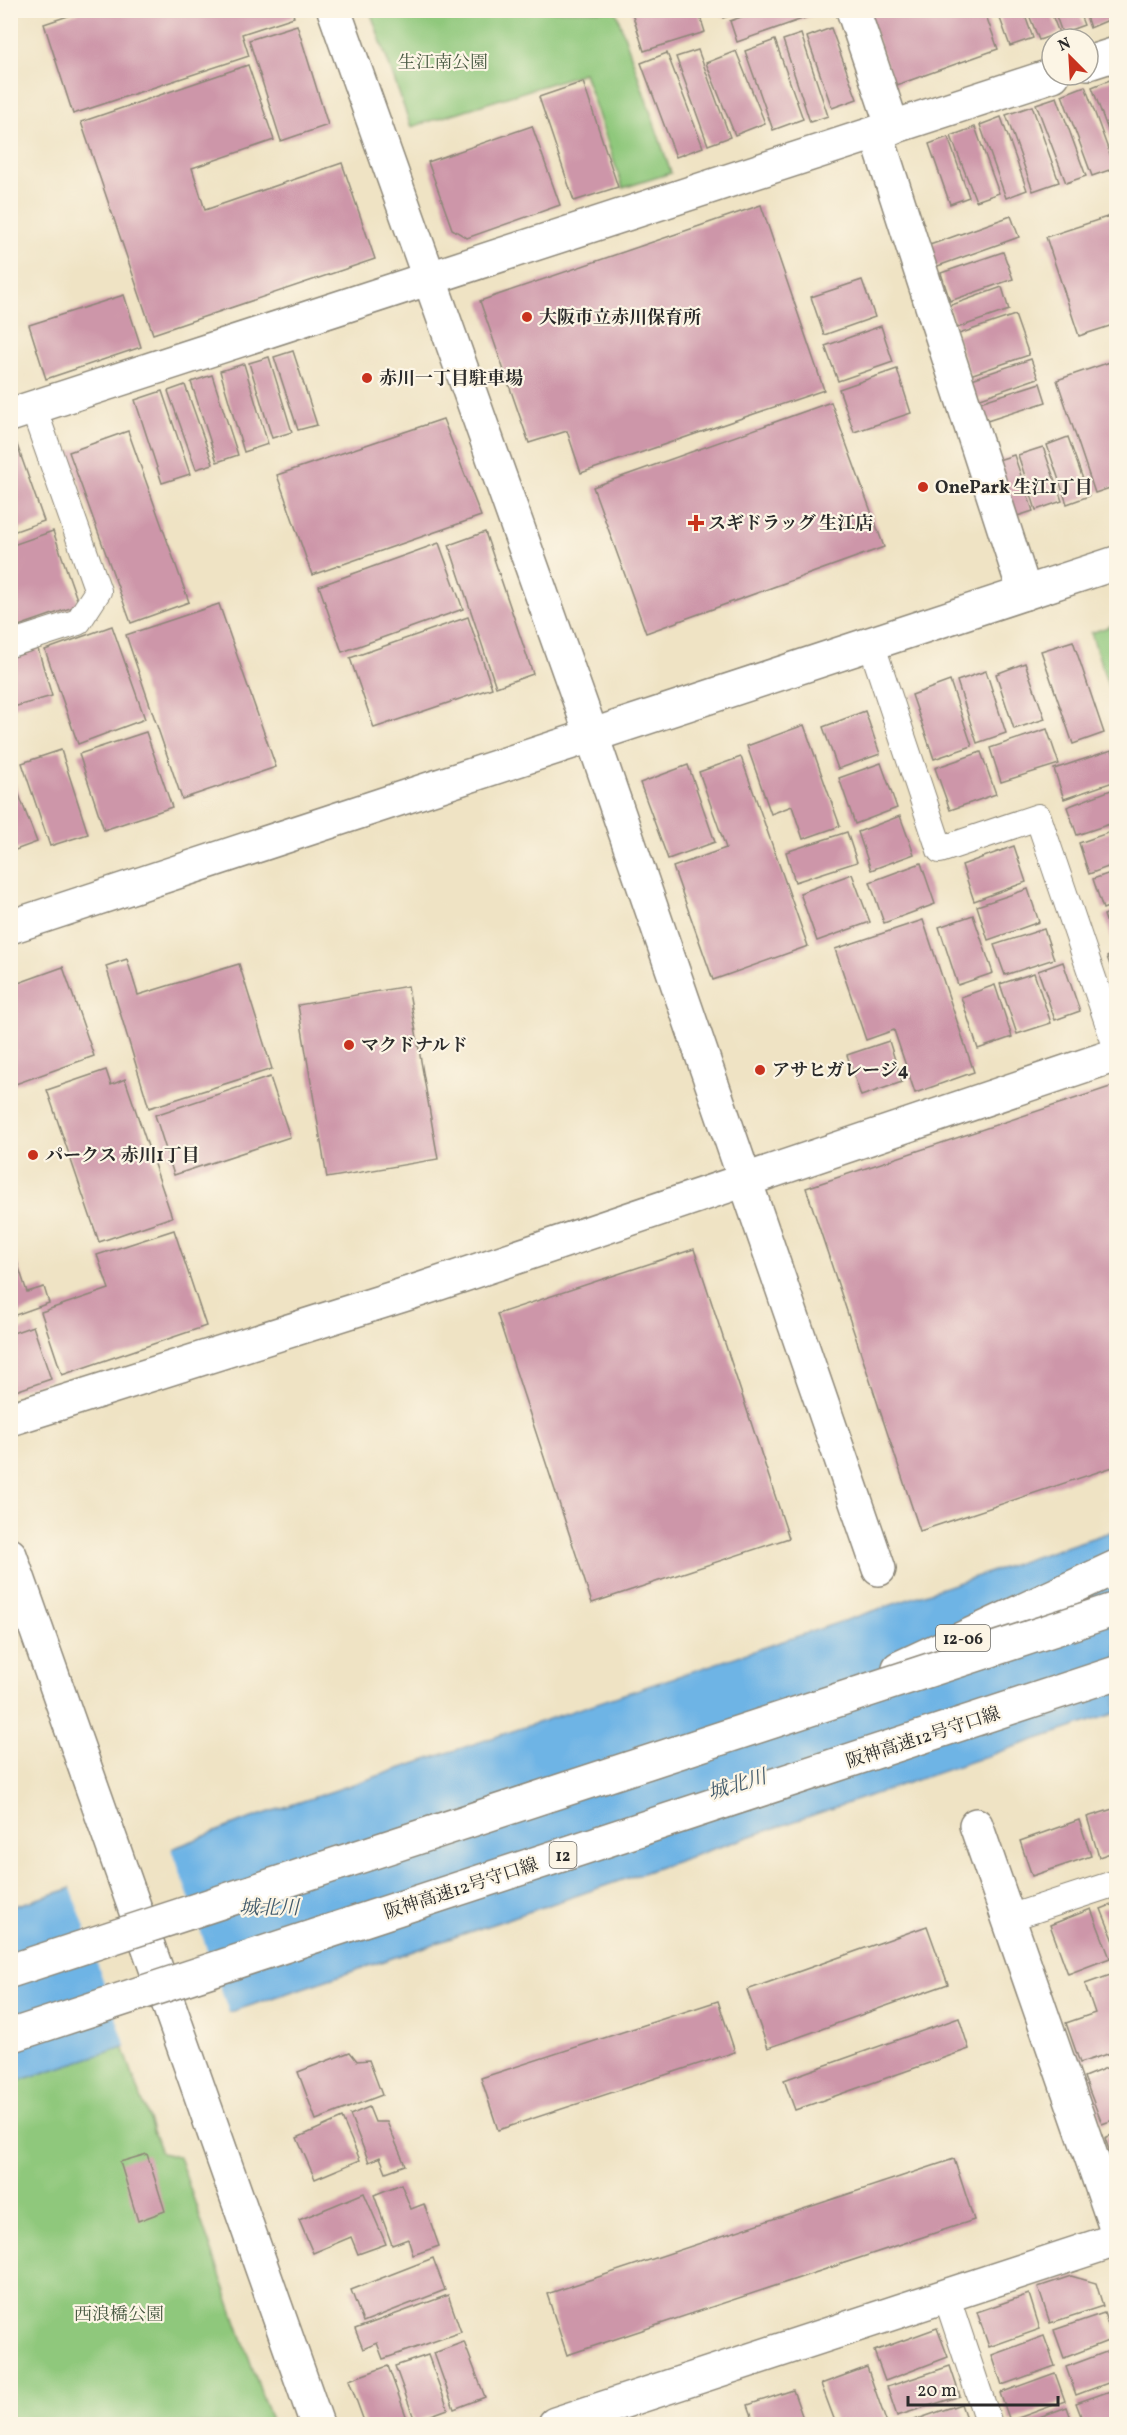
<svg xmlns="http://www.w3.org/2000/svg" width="1127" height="2435" font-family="Vollkorn,'Noto Serif JP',serif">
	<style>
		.green { fill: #8fc87b; stroke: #5d7a53; stroke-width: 1.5 }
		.water { fill: #6eb4e5; stroke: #4c7088; stroke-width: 1.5 }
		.pier { fill: #efe3c4 }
		.building { fill: #cd96a9 }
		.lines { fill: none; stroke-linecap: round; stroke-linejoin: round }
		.lane-casing { stroke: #8d8778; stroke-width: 28 }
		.street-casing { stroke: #8d8778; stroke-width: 36 }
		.secondary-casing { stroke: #8d8778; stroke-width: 36 }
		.highway-casing { stroke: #8d8778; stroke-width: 36 }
		.lane { stroke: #fff; stroke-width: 26 }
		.street { stroke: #fff; stroke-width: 33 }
		.secondary { stroke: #fff; stroke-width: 33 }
		.highway { stroke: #fff; stroke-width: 33 }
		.highway-bridge-casing { stroke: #8d8778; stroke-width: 36; stroke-linecap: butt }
		.highway-bridge { stroke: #fff; stroke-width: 33 }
		.poi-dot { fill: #c8321e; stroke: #fcf5e5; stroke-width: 2 }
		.labels { text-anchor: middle; stroke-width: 4.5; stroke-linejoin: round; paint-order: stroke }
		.shield { fill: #fcf5e5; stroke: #6a6863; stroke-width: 1.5 }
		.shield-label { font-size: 16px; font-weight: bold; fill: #2b2b2b }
		.park-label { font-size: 18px; fill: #495a43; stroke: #fcf5e5 }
		.poi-label { font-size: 18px; font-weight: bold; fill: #2b2b2b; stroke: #fcf5e5; text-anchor: start }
		.street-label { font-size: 18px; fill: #2b2b2b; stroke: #fcf5e5 }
		.water-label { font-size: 20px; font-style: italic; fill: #425b6c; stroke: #fcf5e5 }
	</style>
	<rect width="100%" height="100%" fill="#fcf5e5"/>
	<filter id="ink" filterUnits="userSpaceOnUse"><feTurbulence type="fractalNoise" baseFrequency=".0167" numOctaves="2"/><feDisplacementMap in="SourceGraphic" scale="12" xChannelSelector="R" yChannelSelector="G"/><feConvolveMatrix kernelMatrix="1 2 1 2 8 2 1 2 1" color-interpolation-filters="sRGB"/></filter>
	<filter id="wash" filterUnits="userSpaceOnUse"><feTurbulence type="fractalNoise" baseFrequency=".008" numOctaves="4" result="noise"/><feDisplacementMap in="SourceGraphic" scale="24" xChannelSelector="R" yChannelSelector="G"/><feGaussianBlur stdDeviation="1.35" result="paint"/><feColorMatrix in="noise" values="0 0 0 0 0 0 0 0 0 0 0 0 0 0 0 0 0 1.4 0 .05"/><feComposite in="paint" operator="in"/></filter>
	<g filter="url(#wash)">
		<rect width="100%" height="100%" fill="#efe3c4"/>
		<g class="green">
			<path d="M370 11H616L671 173 623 188 584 73 411 127Z"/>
			<path d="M1116 624V710L1091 633Z"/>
			<path d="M123 2047 161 2153 179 2157 272 2424H11L10 2083Z"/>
		</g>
		<path class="water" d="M1116 1530V1713C747 1835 381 1966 11 2083V1907L66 1890 246 1820Z"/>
		<path class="pier" d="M171 1846 230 2016 127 2049 70 1885Z"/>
		<g id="blocks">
			<g class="building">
				<path d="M86 10H292L294 17 242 34 249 56 73 114 44 24Z"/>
				<path d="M631 10H698L705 32 644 51Z"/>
				<path d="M721 10H744V11L723 18Z"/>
				<path d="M761 10H825V11L737 42 730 21Z"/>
				<path d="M877 10H984L998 49 894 86 868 14Z"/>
				<path d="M997 10H1023L1033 38 1010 46Z"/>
				<path d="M1027 10H1050L1059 33 1039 40Z"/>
				<path d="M1054 10H1078L1084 25 1062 33Z"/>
				<path d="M1084 10H1108L1111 19 1090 28Z"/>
				<path d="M297 25 328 125 281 141 249 40Z"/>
				<path d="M831 28 857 99 832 108 807 37Z"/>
				<path d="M801 34 828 116 810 122 783 40Z"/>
				<path d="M775 40 803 119 773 130 745 51Z"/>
				<path d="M698 50 730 137 708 145 676 57Z"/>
				<path d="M736 51 765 123 735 135 706 63Z"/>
				<path d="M667 53 703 147 676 157 641 63Z"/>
				<path d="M248 65 274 140 192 168 205 210 342 163 375 259 153 334 81 122Z"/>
				<path d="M1115 78 1116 82V152L1092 87Z"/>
				<path d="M583 82 618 187 574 201 539 97Z"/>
				<path d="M1085 86 1115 168 1092 176 1062 95Z"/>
				<path d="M1057 97 1086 176 1066 183 1036 104Z"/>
				<path d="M1032 106 1059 182 1033 191 1006 115Z"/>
				<path d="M1001 117 1027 190 1006 198 980 125Z"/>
				<path d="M532 126 560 205 467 238 452 229 428 162Z"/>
				<path d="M975 127 999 193 976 201 951 136Z"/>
				<path d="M948 137 969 197 950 204 929 144Z"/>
				<path d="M761 205 824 390 581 473 567 431 529 443 480 301Z"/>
				<path d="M1116 214V324L1079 336 1046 237Z"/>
				<path d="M1011 216 1019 237 935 267 927 246Z"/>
				<path d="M1003 252 1013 279 950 301 941 273Z"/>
				<path d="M862 280 875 317 824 335 811 297Z"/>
				<path d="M1002 287 1009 310 957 328 949 306Z"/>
				<path d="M124 295 141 347 46 379 29 325Z"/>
				<path d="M1015 315 1029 355 970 375 956 335Z"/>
				<path d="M881 326 893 362 838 381 825 346Z"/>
				<path d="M293 351 317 425 298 430 274 357Z"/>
				<path d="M269 357 292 432 272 438 249 363Z"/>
				<path d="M1031 359 1038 378 975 400 969 380Z"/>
				<path d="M1116 360V486L1095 493 1057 380Z"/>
				<path d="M244 364 268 444 244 452 220 371Z"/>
				<path d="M897 369 911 413 854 432 839 389Z"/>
				<path d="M212 375 238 455 217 462 191 382Z"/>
				<path d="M1040 383 1046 402 984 422 977 403Z"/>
				<path d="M185 385 213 464 196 469 168 391Z"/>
				<path d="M162 391 190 474 162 483 135 400Z"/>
				<path d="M831 402 884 547 646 633 593 487Z"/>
				<path d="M443 419 481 516 312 575 277 475Z"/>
				<path d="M128 431 189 602 131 623 69 452Z"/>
				<path d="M1068 437 1089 496 1067 504 1047 445Z"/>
				<path d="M16 442 44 521 10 533V444Z"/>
				<path d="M1043 447 1062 501 1036 510 1018 455Z"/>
				<path d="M1014 455 1033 511 1011 518 992 462Z"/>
				<path d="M53 531 79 605 10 629V546Z"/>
				<path d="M485 532 533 674 496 687 449 545Z"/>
				<path d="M439 543 463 609 342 652 319 586Z"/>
				<path d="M219 604 276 767 182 799 126 635Z"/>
				<path d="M468 617 492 688 374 728 350 658Z"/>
				<path d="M112 626 145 719 78 744 45 650Z"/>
				<path d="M1073 641 1104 733 1073 744 1041 651Z"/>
				<path d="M38 649 52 696 10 708V658Z"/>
				<path d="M1025 663 1045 719 1014 729 996 674Z"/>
				<path d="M986 671 1006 733 977 743 957 681Z"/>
				<path d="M950 681 972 746 934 759 912 695Z"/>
				<path d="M865 711 880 754 838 769 823 727Z"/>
				<path d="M804 725 840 826 803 839 792 806 771 814 747 746Z"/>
				<path d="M1047 729 1059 764 1001 782 990 748Z"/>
				<path d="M146 732 172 807 104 830 79 754Z"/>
				<path d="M61 750 88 834 50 846 22 763Z"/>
				<path d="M1112 750 1116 762V781L1064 799 1054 769Z"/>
				<path d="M981 752 996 794 950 810 935 768Z"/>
				<path d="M741 757 808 946 713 980 673 867 726 848 699 772Z"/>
				<path d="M881 763 897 808 855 824 839 778Z"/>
				<path d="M688 765 715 842 668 859 640 783Z"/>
				<path d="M10 771 37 842 10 852Z"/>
				<path d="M1116 788V822L1077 835 1067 807Z"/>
				<path d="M900 816 914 854 871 870 858 832Z"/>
				<path d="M1116 830V864L1089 874 1079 843Z"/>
				<path d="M847 832 857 862 795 882 786 852Z"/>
				<path d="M1014 846 1026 882 974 901 962 865Z"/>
				<path d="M921 863 935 904 884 923 870 882Z"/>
				<path d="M1116 871V904L1103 909 1093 879Z"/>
				<path d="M852 874 870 922 817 941 800 893Z"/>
				<path d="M1028 889 1039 922 988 940 977 906Z"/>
				<path d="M1116 910V945L1114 946 1104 915Z"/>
				<path d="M973 915 993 973 958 985 939 927Z"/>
				<path d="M923 920 974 1072 915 1093 894 1030 866 1040 835 949Z"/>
				<path d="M1044 929 1054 959 1005 975 994 945Z"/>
				<path d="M1116 953V981L1107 957Z"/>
				<path d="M127 959 138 995 239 964 272 1069 149 1108 106 966Z"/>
				<path d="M1063 962 1080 1011 1055 1020 1038 971Z"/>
				<path d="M63 967 94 1056 10 1086V986Z"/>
				<path d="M1034 973 1051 1023 1017 1034 1000 984Z"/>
				<path d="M995 985 1012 1037 978 1049 961 997Z"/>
				<path d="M408 986 438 1159 327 1178 298 1005Z"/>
				<path d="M889 1041 902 1082 861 1096 847 1055Z"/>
				<path d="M106 1070 111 1085 125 1079 172 1217 99 1242 47 1090Z"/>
				<path d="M270 1077 290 1137 174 1175 155 1115Z"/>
				<path d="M1116 1085V1466L920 1531 806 1188Z"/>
				<path d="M174 1230 206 1326 62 1375 41 1312 109 1289 97 1255Z"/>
				<path d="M11 1244 27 1292 44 1287 49 1303 10 1317Z"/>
				<path d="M694 1249 789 1538 592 1603 497 1314Z"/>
				<path d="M33 1326 51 1379 10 1393V1334Z"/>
				<path d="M1116 1808V1851L1099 1857 1087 1817Z"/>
				<path d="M1079 1820 1091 1856 1032 1876 1020 1841Z"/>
				<path d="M1116 1903V1946L1101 1909Z"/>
				<path d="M1091 1909 1110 1958 1068 1974 1050 1925Z"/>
				<path d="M927 1926 948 1984 768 2048 747 1990Z"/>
				<path d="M1116 1973V2051L1080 2063 1066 2023 1095 2013 1085 1984Z"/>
				<path d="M718 2001 735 2052 498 2130 481 2078Z"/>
				<path d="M959 2018 969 2049 795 2110 784 2080Z"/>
				<path d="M350 2052 357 2061 369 2060 382 2095 316 2120 298 2072Z"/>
				<path d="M1116 2064V2119L1102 2124 1084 2077Z"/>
				<path d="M369 2107 375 2122H387L405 2165 386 2172 380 2157 369 2162 350 2115Z"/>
				<path d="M342 2118 360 2160 315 2179 297 2138Z"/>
				<path d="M1116 2133V2170L1105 2138Z"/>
				<path d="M147 2154 165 2211 138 2221 120 2162Z"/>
				<path d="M954 2159 974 2220 567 2355 547 2294Z"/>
				<path d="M401 2184 411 2209 424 2204 439 2246 413 2255 408 2239 392 2245 374 2195Z"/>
				<path d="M364 2193 386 2244 358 2254 351 2237 313 2253 299 2220Z"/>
				<path d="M433 2258 445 2290 363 2322 351 2290Z"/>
				<path d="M1071 2276 1096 2283 1103 2306 1050 2323 1038 2287Z"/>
				<path d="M1029 2294 1040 2329 989 2347 977 2312Z"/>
				<path d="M448 2295 461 2332 383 2359 377 2343 363 2349 355 2329Z"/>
				<path d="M1104 2313 1113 2339 1064 2358 1054 2330Z"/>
				<path d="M937 2328 948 2357 885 2381 874 2351Z"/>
				<path d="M1044 2336 1055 2366 1002 2385 992 2355Z"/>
				<path d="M464 2342 485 2397 454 2409 434 2353Z"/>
				<path d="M1114 2349 1116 2380 1076 2395 1066 2367Z"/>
				<path d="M428 2355 448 2409 415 2421 395 2366Z"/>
				<path d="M388 2366 409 2424H365L349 2380Z"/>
				<path d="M950 2366 960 2396 897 2416 887 2387Z"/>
				<path d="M867 2367 887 2424H836L821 2384Z"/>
				<path d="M1055 2373 1065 2401 1010 2421 1000 2393Z"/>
				<path d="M1116 2389V2424H1084L1076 2403Z"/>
				<path d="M793 2390 805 2424H755L748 2405Z"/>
				<path d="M961 2404 968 2424H903Z"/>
				<path d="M1067 2407 1073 2424H1020Z"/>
			</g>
		</g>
	</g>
	<g filter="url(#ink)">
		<use href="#blocks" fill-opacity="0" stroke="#8d8778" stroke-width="1.5"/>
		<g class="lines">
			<g class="lane-casing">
				<g id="lane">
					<path d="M871 643 940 850 1038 817 1116 1046"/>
					<path d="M10 644 78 622 98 591 33 407"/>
					<path d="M1009 1918 1116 1883"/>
					<path d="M946 2295 989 2424"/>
				</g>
			</g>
			<g class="street-casing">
				<g id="street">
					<path d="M334 10 592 736"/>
					<path d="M853 10 893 128"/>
					<path d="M1088 63 1116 54"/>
					<path d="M876 133 1025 593"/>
					<path d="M10 415 1053 75"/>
					<path d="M10 1419 422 1289 1116 1055"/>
					<path d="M555 2424 1116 2240"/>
				</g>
			</g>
			<g class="secondary-casing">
				<g id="secondary">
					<path d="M592 736 879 1569"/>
					<path d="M10 927 1116 563"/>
					<path d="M10 1555 317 2424"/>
					<path d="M976 1825 1116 2228"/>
				</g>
			</g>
			<g class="highway-casing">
				<path id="highway" d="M899 1668 1116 1567"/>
			</g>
			<use href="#lane" class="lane"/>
			<use href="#street" class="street"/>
			<use href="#secondary" class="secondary"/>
			<use href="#highway" class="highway"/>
			<g class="highway-bridge-casing">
				<g id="highway-bridge">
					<path d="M10 1971 1116 1609"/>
					<path d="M10 2036 1116 1673"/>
				</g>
			</g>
			<use href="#highway-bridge" class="highway-bridge"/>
		</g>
	</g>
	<g class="poi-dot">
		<circle cx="527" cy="317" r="6"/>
		<circle cx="367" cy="378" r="6"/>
		<circle cx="923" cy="487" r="6"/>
		<path d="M693 514h6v6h6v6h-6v6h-6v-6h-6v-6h6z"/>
		<circle cx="349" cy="1045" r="6"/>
		<circle cx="760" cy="1070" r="6"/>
		<circle cx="33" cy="1155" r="6"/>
	</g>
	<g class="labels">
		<g class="shield">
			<rect x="936" y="1625" width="54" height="26" rx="4.5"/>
			<rect x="549.5" y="1842" width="27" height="26" rx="4.5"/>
		</g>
		<g class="shield-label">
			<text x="963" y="1644">12-06</text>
			<text x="563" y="1861">12</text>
		</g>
		<g class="park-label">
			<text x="443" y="68">生江南公園</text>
			<text x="119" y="2320">西浪橋公園</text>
		</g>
		<g class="poi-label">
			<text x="539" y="323">大阪市立赤川保育所</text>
			<text x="379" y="384">赤川一丁目駐車場</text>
			<text x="935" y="493">OnePark 生江1丁目</text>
			<text x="708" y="529">スギドラッグ 生江店</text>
			<text x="361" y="1051">マクドナルド</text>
			<text x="772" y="1076">アサヒガレージ4</text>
			<text x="45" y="1161">パークス 赤川1丁目</text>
		</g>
		<g class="street-label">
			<text transform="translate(923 1737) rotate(-18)" y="6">阪神高速12号守口線</text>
			<text transform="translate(461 1888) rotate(-18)" y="6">阪神高速12号守口線</text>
		</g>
		<g class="water-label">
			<text transform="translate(737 1784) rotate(-17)" y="7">城北川</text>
			<text x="269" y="1914">城北川</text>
		</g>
	</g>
	<rect width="1127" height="2435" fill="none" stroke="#fcf5e5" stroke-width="36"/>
	<g transform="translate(1070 57) rotate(336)"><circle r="28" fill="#fcf5e5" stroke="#a8a49b" stroke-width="1.5"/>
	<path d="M0-4.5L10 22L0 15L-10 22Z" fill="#c8321e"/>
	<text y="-9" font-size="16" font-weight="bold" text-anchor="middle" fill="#2b2b2b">N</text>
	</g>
	<path d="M908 2396v9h150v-9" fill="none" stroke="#2b2b2b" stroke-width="3"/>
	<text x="917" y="2396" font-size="18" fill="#2b2b2b" stroke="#fcf5e5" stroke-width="4.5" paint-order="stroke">20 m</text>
</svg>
